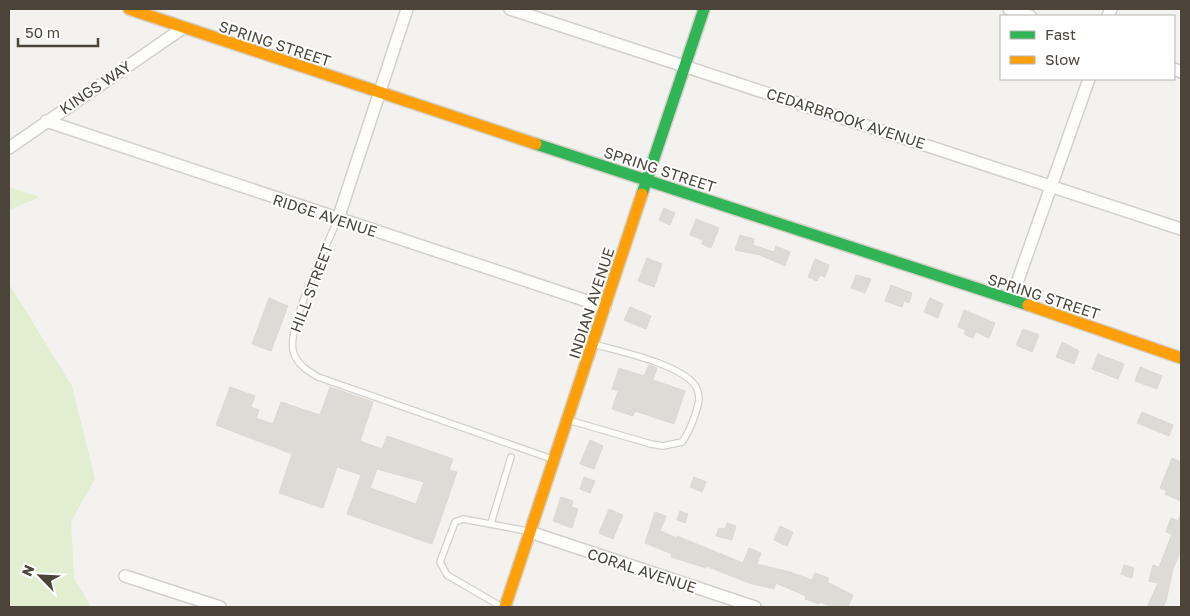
<svg xmlns="http://www.w3.org/2000/svg" width="1190" height="616" font-family="'Golos Text',sans-serif">
	<style>
		.green { fill: #e1eecf }
		.building { fill: #dedbd6; stroke: #dcd9d4; fill-rule: evenodd }
		.lines { fill: none; stroke-linecap: round; stroke-linejoin: round }
		.lane-casing { stroke: #d2d0cb; stroke-width: 8 }
		.street-casing { stroke: #d2d0cb; stroke-width: 14 }
		.fast-casing { stroke: #d3cfc5; stroke-width: 14 }
		.slow-casing { stroke: #d3cfc5; stroke-width: 14 }
		.lane { stroke: #fdfdfc; stroke-width: 5.5 }
		.street { stroke: #fdfdfc; stroke-width: 11 }
		.fast { stroke: #30b455; stroke-width: 11 }
		.slow { stroke: #ff9f0a; stroke-width: 11 }
		.labels { text-anchor: middle; dominant-baseline: central; stroke-width: 4; stroke-linejoin: round; paint-order: stroke }
		.street-label { font-size: 15px; fill: #4b4439; stroke: #fff }
	</style>
	<rect width="100%" height="100%" fill="#f4f2ee"/>
	<path class="green" d="M9 187 40 197 9 210Z
		M9 284 72 386 95 479 71 521 74 578 91 607H9Z"/>
	<path class="building" d="M664 208 675 213 670 225 659 220Z
		M696 219 719 228 711 248 702 244 703 240 690 235Z
		M740 235 754 239 753 245 774 252 776 246 790 252 785 266 760 255 735 250Z
		M647 258 662 264 654 287 638 281Z
		M815 259 829 265 825 277 820 275 817 281 808 277Z
		M856 275 871 279 865 293 851 288Z
		M891 285 912 293 909 303 904 301 902 307 885 301Z
		M269 298 288 306 271 351 252 344Z
		M930 298 943 304 938 318 924 312Z
		M630 307 651 316 646 329 624 320Z
		M964 310 995 323 989 338 976 332 973 338 964 334 966 330 958 327Z
		M1023 329 1039 335 1032 352 1016 345Z
		M1062 342 1079 351 1074 364 1056 357Z
		M1098 354 1124 364 1118 379 1092 369Z
		M649 365 657 368 653 380 685 391 674 424 635 411 633 416 612 409 618 391 612 389 619 368 644 376Z
		M1140 367 1162 376 1157 389 1135 381Z
		M230 387 255 396 251 407 259 410 256 418 273 424 281 402 320 415 330 387 373 402 360 441 382 449 387 436 453 459 449 470 457 472 432 544 347 514 361 475 337 467 323 508 279 493 292 454 216 425ZM377 469 424 482 416 504 370 488Z
		M1142 412 1173 425 1169 436 1137 423Z
		M590 440 603 446 594 469 580 464Z
		M1172 458 1181 462V501L1165 494 1167 491 1160 488Z
		M584 477 595 481 590 493 580 489Z
		M694 477 706 482 702 492 690 487Z
		M561 497 573 501 571 507 578 509 572 528 553 521Z
		M609 509 623 515 613 539 599 533Z
		M680 511 688 514 685 523 677 520Z
		M655 512 666 516 660 531 677 538V536L743 563 749 548 761 553 757 564 790 572 812 580 815 573 829 578 827 582 853 595 848 607H833L820 602 819 604 805 599 806 596 776 583 774 589 749 583 706 566V568L671 557 672 554 645 543Z
		M1181 513V550L1173 569 1166 601 1163 607H1147L1158 583 1149 581 1153 565 1159 567 1172 534 1166 532 1171 518 1178 521Z
		M727 523 736 526 732 540 716 536 719 528 725 529Z
		M780 526 793 532 787 546 774 540Z
		M1124 565 1134 568 1132 578 1121 574Z"/>
	<g class="lines">
		<defs>
			<path id="lane" d="M338 219C327 245 284 331 294 354 298 365 308 371 318 377L552 459
				M568 420 651 444 663 446 682 442C688 434 692 424 695 415 698 405 701 398 697 389 687 365 617 351 593 344
				M491 523 511 457
				M502 607 447 575 440 562 455 522 463 519 527 531"/>
			<path id="street" d="M510 9 1181 229
				M1009 9 1030 16
				M1108 16 1111 9
				M1174 69 1181 72
				M46 121 605 307
				M9 148 183 28
				M338 219 407 9
				M1011 300 1089 79
				M530 532 755 607
				M125 576 220 607"/>
			<path id="fast" d="M536 144 1028 305
				M642 194 704 9"/>
			<path id="slow" d="M129 9 536 144
				M1028 305 1181 358
				M505 607 642 194"/>
		</defs>
		<use href="#lane" class="lane-casing"/>
		<use href="#street" class="street-casing"/>
		<use href="#fast" class="fast-casing"/>
		<use href="#slow" class="slow-casing"/>
		<use href="#lane" class="lane"/>
		<use href="#street" class="street"/>
		<use href="#fast" class="fast"/>
		<use href="#slow" class="slow"/>
	</g>
	<g class="labels">
		<g class="street-label">
			<text transform="translate(275 43) rotate(18)">SPRING STREET</text>
			<text transform="translate(95 87) rotate(-34)">KINGS WAY</text>
			<text transform="translate(846 118) rotate(18)">CEDARBROOK AVENUE</text>
			<text transform="translate(660 169) rotate(18)">SPRING STREET</text>
			<text transform="translate(325 215) rotate(18)">RIDGE AVENUE</text>
			<text transform="translate(311 288) rotate(-69)">HILL STREET</text>
			<text transform="translate(1044 296) rotate(18)">SPRING STREET</text>
			<text transform="translate(591 303) rotate(-72)">INDIAN AVENUE</text>
			<text transform="translate(642 570) rotate(18)">CORAL AVENUE</text>
		</g>
	</g>
	<rect width="1190" height="616" fill="none" stroke="#4b4439" stroke-width="20"/>
	<rect x="1000" y="15" width="175" height="65" fill="#ffffff" stroke="#b7b4b0"/>
	<rect x="1010" y="31" width="25" height="8" fill="#30b455" stroke="#b7b4b0"/>
	<text x="1045" y="40" font-size="15" fill="#4b4439">Fast</text>
	<rect x="1010" y="56" width="25" height="8" fill="#ff9f0a" stroke="#b7b4b0"/>
	<text x="1045" y="65" font-size="15" fill="#4b4439">Slow</text>
	<g transform="translate(40 576) rotate(294)" stroke="#ffffff" stroke-width="4" paint-order="stroke">
	<path d="M0-4L9 19L0 12L-9 19Z" fill="#4b4439"/>
	<text y="-8" font-size="14" font-weight="bold" text-anchor="middle" fill="#4b4439">N</text>
	</g>
	<path d="M18 38v8h80v-8" fill="none" stroke="#4b4439" stroke-width="2.5"/>
	<text x="25" y="38" font-size="15" fill="#4b4439" stroke="#ffffff" stroke-width="4" paint-order="stroke">50 m</text>
</svg>
